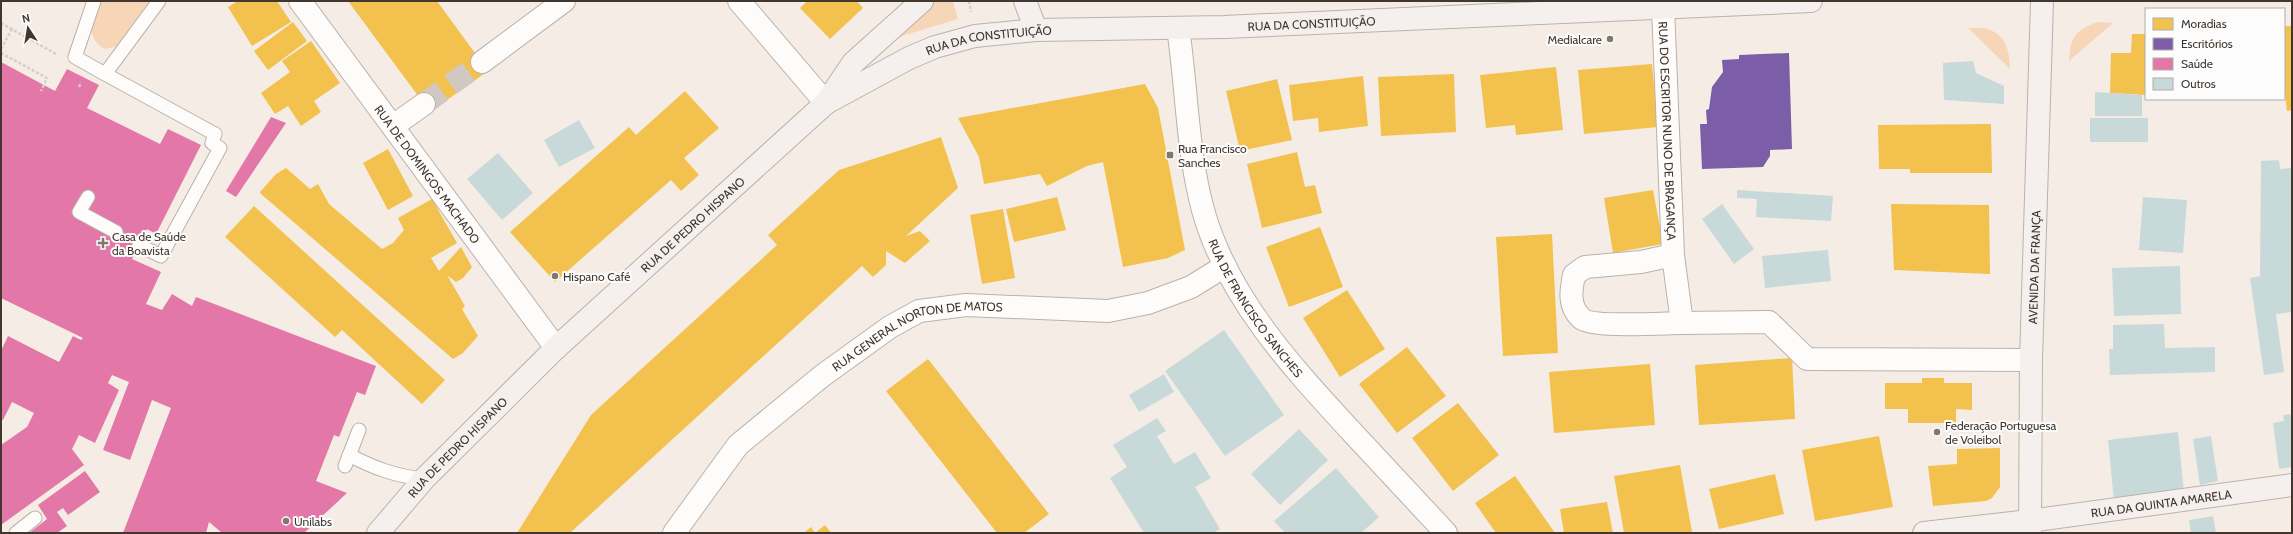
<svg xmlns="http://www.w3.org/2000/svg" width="2293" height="534" font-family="Cabin,sans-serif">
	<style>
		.green { fill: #f7d6b8 }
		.homes { fill: #f2c14e }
		.offices { fill: #7b5ea7 }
		.health { fill: #e377a8 }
		.building { fill: #c8d9da }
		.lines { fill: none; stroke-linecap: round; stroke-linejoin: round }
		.street-tunnel { stroke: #d1c9c1; stroke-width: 22; stroke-dasharray: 22 11; stroke-linecap: butt }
		.lane-casing { stroke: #bab2aa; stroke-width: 15 }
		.street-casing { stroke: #bab2aa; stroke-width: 24 }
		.secondary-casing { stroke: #bab2aa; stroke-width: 24 }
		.path { stroke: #d3cfcb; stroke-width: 2.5; stroke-dasharray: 3 2; stroke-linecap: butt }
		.lane { stroke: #fefcfb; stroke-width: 13 }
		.street { stroke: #fefcfb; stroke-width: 22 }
		.secondary { stroke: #f5f0ed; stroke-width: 22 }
		.poi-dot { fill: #80776f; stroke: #fcfcfc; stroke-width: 1.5 }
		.labels { text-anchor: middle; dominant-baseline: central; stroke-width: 4; stroke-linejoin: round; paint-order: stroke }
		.street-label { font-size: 12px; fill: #41372f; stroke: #fcfcfc }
		.poi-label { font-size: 12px; fill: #41372f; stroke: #fcfcfc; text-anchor: start }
	</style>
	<rect width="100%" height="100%" fill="#f5ede5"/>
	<path class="green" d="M99 1H152L122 43 115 47 104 49C84 36 93 20 99 1Z
		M934 1H953L958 19 899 37 898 34Z
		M2098 22 2113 23 2069 61C2070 38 2075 30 2098 22Z
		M1968 28C1975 28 1984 27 1990 30 2007 36 2010 54 2010 69Z"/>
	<path class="homes" d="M238 1H277L291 22 252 46 228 7Z
		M348 1H437L488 71 430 112Z
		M807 1H857L863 8 830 39 800 8Z
		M293 22 307 41 268 70 254 51Z
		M2284 26H2292V110L2287 111 2284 84Z
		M2132 34H2146V95L2110 93 2111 53H2131Z
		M311 41 340 83 314 101 321 112 301 126 288 106 275 114 261 93 290 72 282 61Z
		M1652 64 1658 127 1584 134 1578 70Z
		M1556 67 1563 130 1516 135 1515 125 1486 128 1480 75Z
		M1454 74 1456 132 1381 136 1378 77Z
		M1363 76 1368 126 1319 132 1318 118 1293 121 1289 85Z
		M1277 79 1292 140 1240 151 1226 91Z
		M1145 84 1158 108 1185 250 1168 258 1123 267 1103 162 1087 166 1047 186 1040 174 984 184 979 157 958 118Z
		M685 91 719 128 684 158 699 175 681 191 671 180 555 282 510 232 629 127 636 135Z
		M1991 124 1992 173H1910V169H1879L1878 125Z
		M941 137 958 188 906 236 920 231 930 241 905 263 886 251V265L873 277 862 266 570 533H517L591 415 777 245 768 235 839 170Z
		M388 149 413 196 388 210 363 163Z
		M1297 152 1305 187 1315 185 1322 213 1262 228 1247 164Z
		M286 168 310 189 318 184 329 204 382 249 393 243 404 230 398 218 432 199 457 243 431 258 439 271 461 247 472 267 463 278 456 282 447 275 465 306 462 309 478 336 463 353 453 359 261 194 260 192 276 174Z
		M1653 190 1663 244 1613 253 1604 198Z
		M1057 197 1066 230 1014 242 1006 209Z
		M1891 204 1989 205 1990 274 1894 270Z
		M254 206 445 380 422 404 342 330 335 337 225 237Z
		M1003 209 1015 278 982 284 970 215Z
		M1320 227 1343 287 1289 307 1266 247Z
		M1552 234 1558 353 1503 356 1496 237Z
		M1347 290 1385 349 1340 377 1303 318Z
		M1407 347 1446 396 1397 433 1359 384Z
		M1792 358 1795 419 1699 425 1695 365Z
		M928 359 1049 514 1024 533H997L886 391Z
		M1650 364 1655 425 1554 433 1549 372Z
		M1922 378H1944V383H1972V410L1956 409V423H1908V409H1885V383H1922Z
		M1458 403 1499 455 1453 491 1412 438Z
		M1879 436 1893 507 1815 521 1802 450Z
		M2000 448V487L1992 498 1986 501 1933 506 1928 466 1957 464V449Z
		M1680 465 1692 532 1624 533 1614 476Z
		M1775 474 1784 514 1719 529 1709 489Z
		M1515 476 1555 533H1496L1475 503Z
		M1607 502 1613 533H1564L1560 509Z
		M825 525 831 533H804L811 527 815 533Z"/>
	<path class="offices" d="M1789 53 1792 149 1770 150V156L1763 167 1702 169 1700 124H1707L1706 110 1709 109 1712 87 1723 72 1722 60 1739 59V55Z"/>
	<path class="health" d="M1 62 55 91 67 69 99 85 87 108 160 144 168 129 201 145 156 234 147 229 132 259 161 272 146 304 162 310 172 294 192 306 196 297 376 366 365 395 357 392 339 437 334 435 316 481 347 493 304 533H222L209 522 206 533H123L171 408 152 400 130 460 103 450 129 382 112 375 108 383 119 390 95 443 79 435 72 449 84 465 1 525V445L27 427 34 413 12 402 3 420 1 419V351L8 336 59 362 73 336 81 340 83 338 1 298Z
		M271 117 286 123 236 197 226 191Z
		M85 471 100 492 68 515 63 508 57 512 67 526 57 533H29L47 519 38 505Z"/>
	<path class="building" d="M1973 61 1976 73 2004 86V104L1944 100 1943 63Z
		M2095 92 2142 95V116H2095Z
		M2090 118H2148V142H2090Z
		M579 120 595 148 559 167 544 140Z
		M498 153 533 193 502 220 467 179Z
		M2279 160 2280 169 2292 168V312L2276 314 2284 372 2264 375 2250 278 2260 276 2261 161Z
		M1737 190 1833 196 1831 221 1756 217 1757 199 1737 198Z
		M2143 197 2187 200 2183 253 2139 250Z
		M1722 204 1754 249 1734 264 1702 219Z
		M1828 250 1831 281 1765 288 1762 256Z
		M2180 266 2181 314 2114 316 2112 268Z
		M2164 324 2165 348 2215 347V372L2110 375 2109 349H2113V325Z
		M1224 330 1284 415 1225 456 1165 371Z
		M1164 374 1174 392 1139 412 1129 395Z
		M2292 414V467L2279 469 2273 423 2284 421 2283 415Z
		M1157 418 1166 431 1157 436 1174 464 1195 452 1211 478 1195 487 1220 529 1213 533H1144L1110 478 1127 467 1113 445Z
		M1299 429 1328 460 1280 505 1251 474Z
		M2178 432 2184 493 2114 501 2108 440Z
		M2211 436 2218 481 2200 485 2193 439Z
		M1336 468 1379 517 1361 533H1285L1274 521Z
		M2213 516 2216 533H2191L2189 520Z"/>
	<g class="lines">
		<path class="street-tunnel" d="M424 104 482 62"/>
		<defs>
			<path id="lane" d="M94 1 75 57 105 74 159 1
				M105 74 215 134 212 143 220 148 161 256 139 245
				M88 197 79 212 116 232
				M349 455C374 468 395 476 424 479
				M345 466 359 430
				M16 533 35 518"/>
			<g id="street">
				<path id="s1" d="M300 1 556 348"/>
				<path d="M739 1 826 103"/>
				<path id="s2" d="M1663 7 1673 255 1682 323C1665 323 1591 328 1581 318 1568 306 1571 290 1574 275L1585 267 1641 262 1673 255"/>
				<path id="s3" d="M1178 28C1187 89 1187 151 1203 210 1227 297 1292 367 1351 431 1383 465 1414 499 1446 533"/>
				<path d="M482 62 564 1"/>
				<path d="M393 126 424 104"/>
				<path d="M1682 323 1769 322 1807 359 2031 360"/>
				<path id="s4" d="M674 533 738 445 822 376 890 327 919 311 966 305 1108 311 1148 303 1191 287 1225 266"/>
			</g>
			<g id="secondary">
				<path d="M1025 1 1036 30"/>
				<path id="s5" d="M826 103 909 58 935 47 975 36 1036 30 1224 27 1811 1"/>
				<path id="s6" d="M378 533 424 479 556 348 826 103 853 63 922 1"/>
				<path id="s7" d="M1924 533 2030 521 2292 485"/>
				<path id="s8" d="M2030 533 2031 360 2042 1"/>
			</g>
		</defs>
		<use href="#lane" class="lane-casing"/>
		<use href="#street" class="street-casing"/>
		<use href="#secondary" class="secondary-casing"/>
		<path class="path" d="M969 1 971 12
			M1 23 56 54
			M1 49 12 29
			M1 53 47 78 41 91
			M79 87 81 82"/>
		<use href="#lane" class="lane"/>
		<use href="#street" class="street"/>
		<use href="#secondary" class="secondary"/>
	</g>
	<g class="poi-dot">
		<circle cx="1610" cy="39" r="4"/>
		<rect x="1166" y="151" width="8" height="8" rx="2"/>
		<path d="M101 237h4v4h4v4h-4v4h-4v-4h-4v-4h4z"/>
		<circle cx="555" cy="276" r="4"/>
		<circle cx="1937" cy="432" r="4"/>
		<circle cx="286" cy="521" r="4"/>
	</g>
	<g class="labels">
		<g class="street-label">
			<text stroke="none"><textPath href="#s5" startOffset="501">RUA DA CONSTITUIÇÃO</textPath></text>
			<text stroke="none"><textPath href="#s5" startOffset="177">RUA DA CONSTITUIÇÃO</textPath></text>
			<text stroke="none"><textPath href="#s2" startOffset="124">RUA DO ESCRITOR NUNO DE BRAGANÇA</textPath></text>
			<text stroke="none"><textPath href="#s1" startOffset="215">RUA DE DOMINGOS MACHADO</textPath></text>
			<text stroke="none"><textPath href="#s6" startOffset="441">RUA DE PEDRO HISPANO</textPath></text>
			<text stroke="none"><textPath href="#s8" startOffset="266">AVENIDA DA FRANÇA</textPath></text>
			<text stroke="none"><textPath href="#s3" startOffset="296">RUA DE FRANCISCO SANCHES</textPath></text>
			<text stroke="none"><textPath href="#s4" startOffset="325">RUA GENERAL NORTON DE MATOS</textPath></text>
			<text stroke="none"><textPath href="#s6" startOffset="117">RUA DE PEDRO HISPANO</textPath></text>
			<text stroke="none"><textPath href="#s7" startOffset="239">RUA DA QUINTA AMARELA</textPath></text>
		</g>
		<g class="poi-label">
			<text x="1602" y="39" text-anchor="end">Medialcare</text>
			<text x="1178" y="148">Rua Francisco<tspan x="1178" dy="14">Sanches</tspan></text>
			<text x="112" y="236">Casa de Saúde<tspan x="112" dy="14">da Boavista</tspan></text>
			<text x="563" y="276">Hispano Café</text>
			<text x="1945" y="425">Federação Portuguesa<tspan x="1945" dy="14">de Voleibol</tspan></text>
			<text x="294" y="521">Unilabs</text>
		</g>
	</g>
	<rect width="2293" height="534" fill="none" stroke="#41372f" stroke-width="4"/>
	<rect x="2145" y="8" width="140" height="92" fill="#fcfcfc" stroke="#b1adaa"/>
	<rect x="2153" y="18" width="20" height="12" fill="#f2c14e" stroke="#b1adaa"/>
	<text x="2181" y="28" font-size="12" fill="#41372f">Moradias</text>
	<rect x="2153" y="38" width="20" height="12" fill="#7b5ea7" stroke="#b1adaa"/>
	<text x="2181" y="48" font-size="12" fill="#41372f">Escritórios</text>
	<rect x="2153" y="58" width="20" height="12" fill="#e377a8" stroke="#b1adaa"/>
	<text x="2181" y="68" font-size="12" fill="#41372f">Saúde</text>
	<rect x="2153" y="78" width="20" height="12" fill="#c8d9da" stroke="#b1adaa"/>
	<text x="2181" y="88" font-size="12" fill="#41372f">Outros</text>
	<g transform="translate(28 28) rotate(348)" stroke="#fcfcfc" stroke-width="3" paint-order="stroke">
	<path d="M0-3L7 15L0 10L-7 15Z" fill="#41372f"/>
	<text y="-6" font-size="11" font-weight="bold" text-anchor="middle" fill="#41372f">N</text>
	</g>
</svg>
